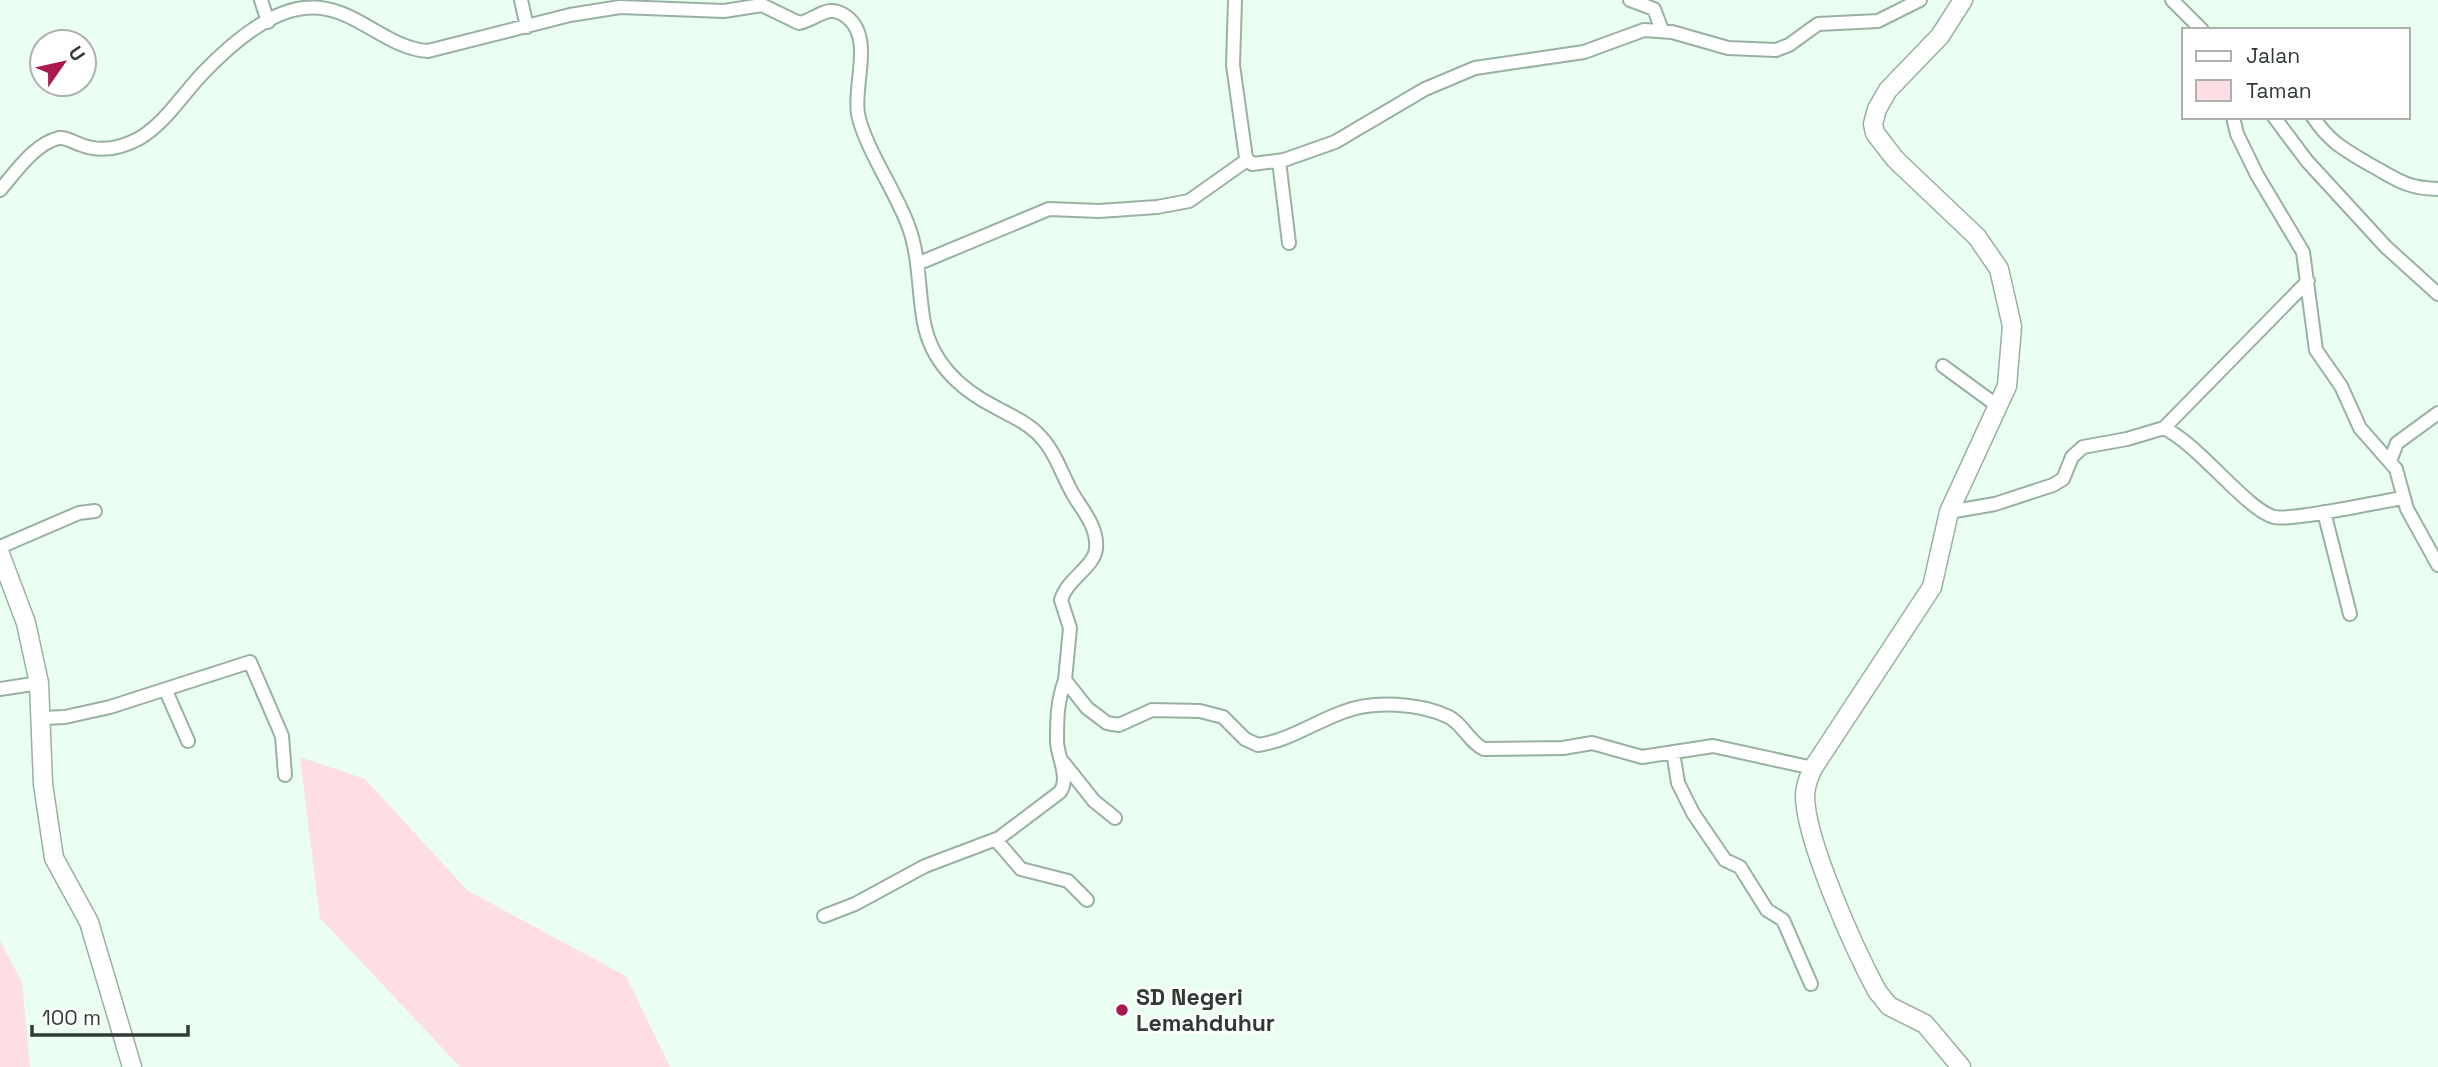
<svg xmlns="http://www.w3.org/2000/svg" width="2438" height="1067" font-family="'Space Grotesk',sans-serif">
	<style>
		.green { fill: #fedee4 }
		.lines { fill: none; stroke-linecap: round; stroke-linejoin: round }
		.street-casing { stroke: #99b1a2; stroke-width: 16 }
		.secondary-casing { stroke: #99b1a2; stroke-width: 21 }
		.street { stroke: #fff; stroke-width: 12 }
		.secondary { stroke: #fff; stroke-width: 18 }
		.poi-dot { fill: #ab1950; stroke: #fff; stroke-width: 2.5 }
		.labels { text-anchor: middle; dominant-baseline: central; stroke-width: 5; stroke-linejoin: round; paint-order: stroke }
		.poi-label { font-size: 23px; font-weight: bold; fill: #313b34; stroke: #fff; text-anchor: start }
	</style>
	<rect width="100%" height="100%" fill="#eafef1"/>
	<path class="green" d="M300 757 365 779 468 891 626 976 670 1067H460L320 918Z
		M0 940 22 983 30 1067H0Z"/>
	<g class="lines">
		<defs>
			<path id="street" d="M261 0 268 22
				M521 0 527 27
				M1235 0 1233 65 1246 158 1252 164 1284 160 1335 142 1425 89 1475 68 1584 52 1644 30 1672 32 1728 48 1776 50 1789 45 1818 24 1878 21 1920 0
				M1630 0 1654 9 1662 30
				M2172 0 2202 30
				M2233 117 2237 134 2257 175 2303 252 2316 350 2341 386 2360 428 2396 469 2407 509 2438 565
				M2274 117 2307 161 2386 247 2438 294
				M2313 117C2329 141 2343 149 2367 163 2395 178 2404 188 2438 189
				M1279 161 1289 243
				M0 190C15 173 35 143 59 138 67 137 72 142 79 144 100 153 120 149 140 138 166 122 182 95 203 73 228 47 267 12 304 8 352 2 383 48 428 51L570 15 620 7 724 11 762 5 799 23C818 19 828 2 847 17 874 38 853 85 858 114 865 148 895 190 908 225 920 256 918 291 924 323 932 364 961 390 997 408 1011 416 1025 421 1037 433 1056 451 1061 474 1074 496 1084 512 1098 528 1096 549 1094 567 1067 579 1061 600L1070 628 1065 680 1087 708 1107 723 1119 725 1152 710 1200 711 1223 717 1245 739 1258 745C1288 741 1315 722 1343 712 1373 700 1420 703 1449 717 1463 724 1469 742 1484 749L1563 748 1592 743 1642 757 1713 746 1813 768
				M917 264 1049 209 1099 211 1157 207 1189 201 1247 160
				M1943 366 1999 407
				M2164 428 2308 281
				M2390 461 2397 443 2438 413
				M1949 512 1995 504 2053 485 2063 479 2072 457 2083 447 2127 439 2164 428C2198 444 2247 510 2274 517 2294 521 2377 502 2403 498
				M2324 512 2350 614
				M0 547 79 513 95 511
				M0 689 39 683
				M166 691 188 741
				M42 718 65 717 110 707 250 662 282 736 285 775
				M1673 752 1678 783 1693 813 1725 860 1740 867 1767 910 1783 920 1811 984
				M1063 762 1094 801 1115 818
				M996 840 1021 869 1068 881 1087 900
				M824 916 855 904 925 866 999 838 1060 792C1070 778 1058 758 1057 742 1057 721 1057 701 1065 680"/>
			<path id="secondary" d="M0 554 26 623 39 683 43 784 54 858 89 922 132 1067
				M1961 1067 1925 1024 1889 1006 1877 991C1855 950 1804 838 1805 794 1806 785 1809 776 1813 768L1932 587 1949 512 2007 386 2012 326 1999 269 1977 237 1895 159 1875 133 1873 124 1877 109 1888 90 1940 36 1963 0"/>
		</defs>
		<use href="#street" class="street-casing"/>
		<use href="#secondary" class="secondary-casing"/>
		<use href="#street" class="street"/>
		<use href="#secondary" class="secondary"/>
	</g>
	<circle class="poi-dot" cx="1122" cy="1010" r="7"/>
	<g class="labels">
		<g class="poi-label">
			<text x="1136" y="997">SD Negeri<tspan x="1136" dy="26">Lemahduhur</tspan></text>
		</g>
	</g>
	<rect x="2182" y="28" width="228" height="91" fill="#ffffff" stroke="#adb1ae" stroke-width="2"/>
	<rect x="2196" y="51" width="35" height="10" fill="#ffffff" stroke="#adb1ae" stroke-width="2"/>
	<text x="2246" y="63" font-size="21" fill="#313b34">Jalan</text>
	<rect x="2196" y="80" width="35" height="21" fill="#fedee4" stroke="#adb1ae" stroke-width="2"/>
	<text x="2246" y="98" font-size="21" fill="#313b34">Taman</text>
	<g transform="translate(63 63) rotate(56)"><circle r="33" fill="#ffffff" stroke="#adb1ae" stroke-width="2"/>
	<path d="M0-5L12 26L0 18L-12 26Z" fill="#ab1950"/>
	<text y="-10" font-size="19" font-weight="bold" text-anchor="middle" fill="#313b34">U</text>
	</g>
	<path d="M32 1025v10h156v-10" fill="none" stroke="#313b34" stroke-width="3.5"/>
	<text x="42" y="1025" font-size="21" fill="#313b34" stroke="#ffffff" stroke-width="5" paint-order="stroke">100 m</text>
</svg>
